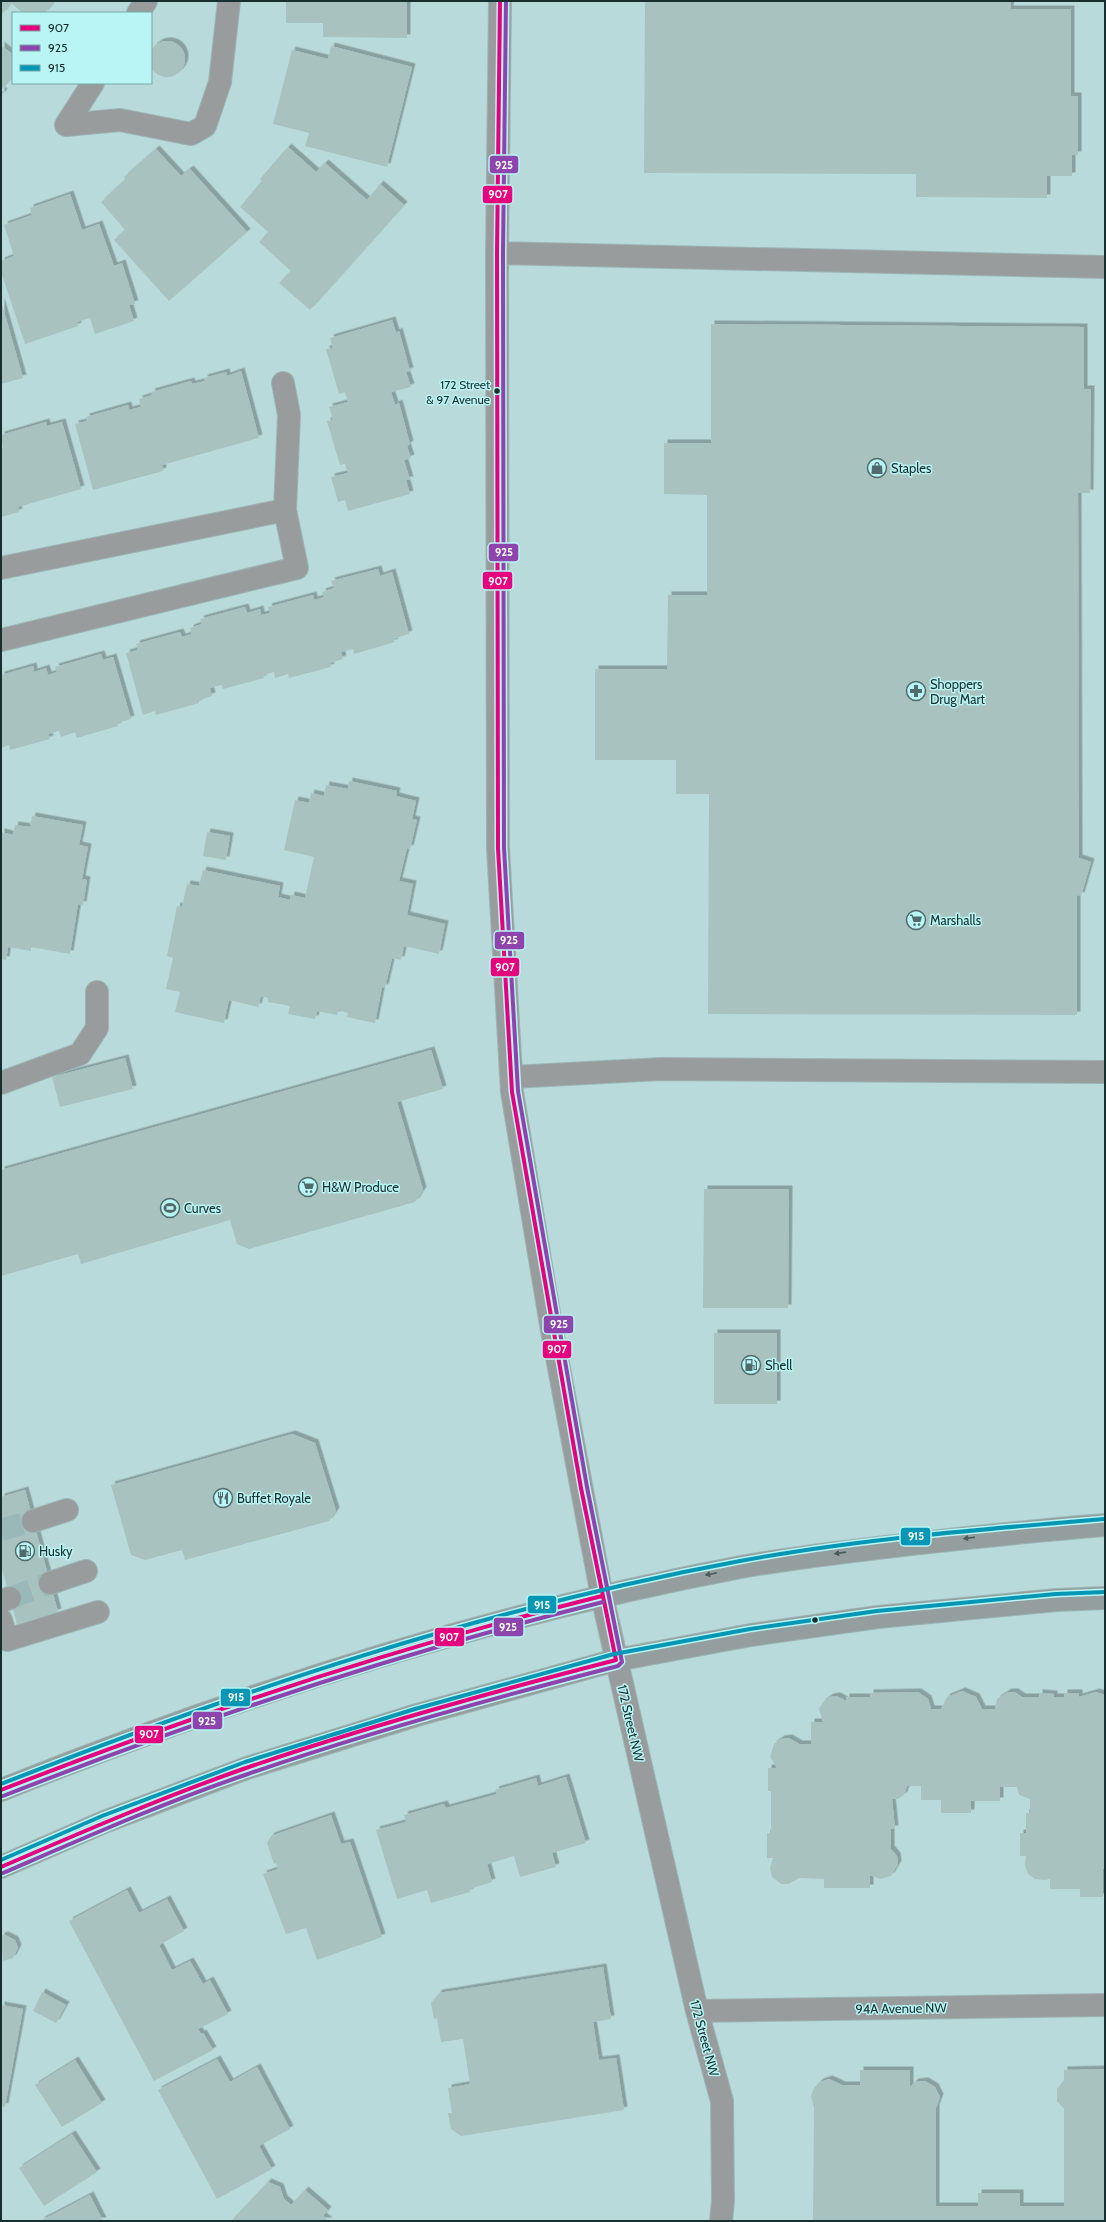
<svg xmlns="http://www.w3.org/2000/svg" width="1106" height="2222" font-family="Cabin,sans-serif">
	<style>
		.building { fill: #a8c2bf; filter: url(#shadow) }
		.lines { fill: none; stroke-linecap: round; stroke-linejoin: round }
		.minor-tunnel { stroke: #99b8b8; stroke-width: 22; stroke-dasharray: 22 11; stroke-linecap: butt }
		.minor-casing { stroke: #9bb5b5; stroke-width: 24 }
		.major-casing { stroke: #9bb5b5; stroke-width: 24 }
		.minor { stroke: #999c9c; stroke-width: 22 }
		.major { stroke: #949e9e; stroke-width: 22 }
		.bus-1-casing { stroke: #b8f5f4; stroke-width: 7 }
		.bus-2-casing { stroke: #b8f5f4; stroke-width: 7 }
		.bus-3-casing { stroke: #b8f5f4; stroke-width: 7 }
		.bus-1 { stroke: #e5007d; stroke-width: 4 }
		.bus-2 { stroke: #8e44ad; stroke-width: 4 }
		.bus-3 { stroke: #0397b6; stroke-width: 4 }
		.oneway { fill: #495b5b }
		.bus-dot { fill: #172f2f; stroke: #b8f5f4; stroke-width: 1.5 }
		.labels { text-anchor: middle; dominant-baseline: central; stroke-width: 3; stroke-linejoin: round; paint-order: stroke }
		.bus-label { font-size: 12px; fill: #172f2f; stroke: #b8f5f4; text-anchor: end }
		.poi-label { font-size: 13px; fill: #172f2f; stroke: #b8f5f4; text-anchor: start }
		.street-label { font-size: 13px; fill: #172f2f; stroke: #b8f5f4 }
		.line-badge { stroke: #b8f5f4; stroke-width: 1.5 }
		.badge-label { font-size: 11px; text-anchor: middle; font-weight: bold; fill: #fff }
	</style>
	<defs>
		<filter id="shadow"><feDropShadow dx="3.5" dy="-3.5" stdDeviation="0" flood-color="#0004"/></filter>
	</defs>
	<rect width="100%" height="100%" fill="#b9dada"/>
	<path class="building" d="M1 1H55L45 13H23L11 3 2 14Z
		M286 1H407V38L323 37V23H286Z
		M645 1H1011L1010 9H1071V96H1078V155H1072V176H1047V198L916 197V174L644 173Z
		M149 59a18 18 0 1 1 36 0a18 18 0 1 1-36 0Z
		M1 45 13 55V77L1 90 4 92 1 96Z
		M331 46 412 67 387 167 305 146 309 133 273 124 292 50 328 59Z
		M288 147 316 172 325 163 367 200 380 184 404 205 310 310 279 283 291 271 259 242 268 232 240 207 262 181 260 179Z
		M156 149 181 176 190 169 247 232 169 301 114 240 125 230 101 202 126 179 124 177Z
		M70 194 82 230 99 224 114 266 122 263 135 304 129 305 134 321 95 334 90 318 77 322 78 326 25 344 1 272V261L14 256 4 225 32 215 30 208Z
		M1 301 23 378 1 384Z
		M392 320 396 333 399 331 410 371 406 372 411 387 391 392 395 405 399 403 410 444 407 446 411 458 404 460 410 480H406L410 494 348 511 345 500 338 502 331 477 348 473 345 464 340 465 327 421 333 420 329 407 348 402 345 392 339 394 326 349 333 348 330 338Z
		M711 324 1084 327V389H1091L1090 493H1078L1079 858 1091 862 1081 896 1077 895V1015L708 1014 709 794H676V760H595V669H667L668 595H707V495L664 494V443H711Z
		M241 371 259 438 162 465 163 471 93 490 75 424 87 421 86 417 128 405 129 410 141 407 139 399 152 395 151 392 191 381 192 384 205 381 204 378 226 372 227 376Z
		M46 422 47 426 62 422 81 489 18 507 19 512 1 517V448H3L1 435Z
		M378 569 380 576 392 572 409 634 393 639 395 642 354 654 353 649 341 652 343 659 330 663 331 667 289 678 288 674 275 678 274 672 263 675 264 678 223 689 221 685 210 688 212 696 199 700V703L156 715 155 711 143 715 126 653 138 650 136 644 180 632 182 637 192 634 190 628 202 624 200 619 245 607 247 613 260 609 261 615 270 613 268 607 313 595 314 600 324 597 322 592 334 588 331 581Z
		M101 654 103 660 113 657 131 719 117 723 118 726 77 738 75 732 61 737 59 731 48 734 50 739 10 750 9 745 1 748V675L33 666 34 672 46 668 48 675 57 672 55 667Z
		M349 781 397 791 396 796 416 801 412 819 417 820 410 849 407 848 399 881 413 884 407 915 445 924 439 954 404 946 401 960 392 958 385 988 382 987 375 1023 347 1017 348 1013 338 1010 337 1015 317 1011 315 1019 288 1014 290 1006 268 1002V998L261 996 258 1007 229 1000 224 1023 175 1012 180 992 166 989 173 958 167 956 177 906 182 907 187 884 199 886 203 870 280 886 278 897 290 900 291 895 305 898 314 857 284 850 295 800 309 803 311 793 324 796 326 785 348 789Z
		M32 816 83 825 79 845 88 847 82 879 87 880 83 905 78 904 70 954 31 947V951L8 947 6 960 1 959V832L13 835 15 825 30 827Z
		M207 832 230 836 226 860 203 856Z
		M431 1050 443 1089 397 1102 423 1190 415 1202 249 1249 237 1244 230 1220 81 1264 78 1254 1 1276V1170Z
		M125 1058 133 1089 60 1107 52 1077Z
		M704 1189H789L788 1308H703Z
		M714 1333H777V1404H714Z
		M292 1434 315 1443 336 1511 329 1521 185 1560 182 1550 145 1560 131 1555 111 1485Z
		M25 1490 58 1612 17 1624 1 1565V1497Z
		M962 1691 976 1697 982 1709H995L997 1699 1008 1692H1015L1022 1697H1039V1693L1054 1694V1697H1064V1693H1079V1697L1096 1692 1105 1695V1870L1103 1868V1897H1080V1889H1050V1879L1045 1880 1035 1879 1028 1874 1025 1865 1026 1856H1020V1833H1026V1813H1030V1799L1019 1795 1017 1787H1000V1801H971V1813H941V1800H921V1786H907L904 1795 898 1799H892L895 1829H891V1849L897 1856 898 1864 891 1876 880 1879 870 1875V1888H824V1879L799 1878 789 1884H781L776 1880 772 1877 770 1868 773 1858H767V1833H771V1791H768V1768H777L770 1757 774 1744 781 1739 789 1738 799 1744H811V1722H823L819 1709 823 1702 830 1697 837 1696 846 1701V1697H870V1693L918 1692 928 1699 931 1709H941L947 1697Z
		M566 1777 586 1843 552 1853 556 1867 520 1877 514 1856 487 1864 492 1882 469 1889 470 1892 431 1903 427 1890 397 1899 376 1830 406 1822 404 1815 444 1804 446 1808 497 1794 495 1790 536 1778 538 1786Z
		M331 1815 341 1844 350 1842 382 1937 317 1960 306 1928 286 1934 263 1874 278 1869 276 1863 274 1864 267 1843 271 1836Z
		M127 1890 139 1913 167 1899 184 1931 159 1945 172 1970 190 1961 203 1984 210 1980 228 2014 198 2029 201 2034 203 2033 213 2050 154 2081 69 1921Z
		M5 1935 15 1940 18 1948 13 1958 3 1961 1 1936Z
		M603 1967 611 2019 593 2022 599 2060 616 2058 624 2110 461 2136 451 2129 448 2113H452L448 2088 470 2084 463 2039 441 2042 437 2018 434 2019 431 2003 439 1993Z
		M42 1992 66 2005 56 2023 33 2011Z
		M1 2005 23 2009 5 2107 1 2106Z
		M217 2059 230 2082 257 2067 290 2129 259 2146 272 2169 217 2199 158 2090Z
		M75 2060 102 2103 62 2127 35 2085Z
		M1105 2069V2221H813L814 2108 811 2096 814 2088 820 2082 829 2079 842 2085H860V2070H910V2087L915 2082 925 2081 935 2087 940 2097 936 2108V2206H978V2193H1020V2206H1064V2109L1057 2101V2089L1064 2080V2070Z
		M72 2134 97 2172 44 2206 19 2168Z
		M268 2182 280 2187 284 2199 291 2205 305 2190 328 2210 323 2216 329 2221H231Z
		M90 2195 103 2221H40Z"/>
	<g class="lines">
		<path class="minor-tunnel" d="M1 1530 33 1521
			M10 1598 50 1583"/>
		<defs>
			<path id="minor" d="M500 1 497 253 498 848 512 1092 552 1331 602 1596 697 2011 722 2101 723 2201 721 2221
				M138 13 146 1
				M66 125 120 120 191 134 205 126 220 82 229 1
				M66 125 93 83
				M497 253 1105 267
				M283 383 289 415 285 510
				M1 568 285 510 297 568 1 640
				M512 1077 661 1069 1105 1072
				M1 1083 80 1054 97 1028V992
				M33 1521 67 1510
				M50 1583 86 1571
				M1 1601 10 1598
				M1 1620 7 1640 98 1612
				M697 2011 1105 2005"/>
			<path id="major" d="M1 1790C241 1694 486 1615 741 1567 797 1557 854 1551 911 1544 976 1537 1040 1530 1105 1525
				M1 1867 104 1822 247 1768 417 1715 616 1660 751 1635 878 1617 1057 1600 1105 1598"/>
		</defs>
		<use href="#minor" class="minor-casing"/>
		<use href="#major" class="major-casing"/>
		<use href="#minor" class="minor"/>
		<use href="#major" class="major"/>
		<defs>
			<path id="bus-1" d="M1 1790C198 1713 397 1647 602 1596
				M1 1867C82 1832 163 1797 246 1768 368 1726 492 1692 616 1660L581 1488 512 1092 498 848 497 253 500 1"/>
			<path id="bus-2" d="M3 1796C200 1719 399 1653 603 1602
				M3 1873C84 1838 165 1802 248 1774 369 1732 493 1698 618 1666L622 1662 587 1487 518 1091 504 848 503 253 506 1"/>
			<path id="bus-3" d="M1 1784C241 1690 486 1608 740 1561 859 1539 984 1529 1105 1519
				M1 1860 102 1816 245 1762 415 1709 614 1654 750 1629 877 1611 1056 1594 1105 1592"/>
		</defs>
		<use href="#bus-1" class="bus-1-casing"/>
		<use href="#bus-2" class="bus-2-casing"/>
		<use href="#bus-3" class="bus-3-casing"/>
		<use href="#bus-1" class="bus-1"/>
		<use href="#bus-2" class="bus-2"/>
		<use href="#bus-3" class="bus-3"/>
	</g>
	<defs><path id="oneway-solid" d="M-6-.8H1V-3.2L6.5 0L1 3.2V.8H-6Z"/></defs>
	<g class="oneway">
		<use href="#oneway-solid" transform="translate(969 1538) rotate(173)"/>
		<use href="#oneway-solid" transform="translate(840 1553) rotate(172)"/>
		<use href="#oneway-solid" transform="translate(711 1574) rotate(168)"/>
	</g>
	<defs>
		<symbol id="shop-ring" viewBox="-11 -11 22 22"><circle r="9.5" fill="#b8f5f4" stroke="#506b6b" stroke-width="1.5"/><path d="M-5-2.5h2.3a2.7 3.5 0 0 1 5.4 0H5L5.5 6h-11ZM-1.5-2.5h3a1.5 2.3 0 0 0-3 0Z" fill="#506b6b"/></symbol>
		<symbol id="pharmacy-ring" viewBox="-11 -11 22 22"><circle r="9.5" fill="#b8f5f4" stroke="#506b6b" stroke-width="1.5"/><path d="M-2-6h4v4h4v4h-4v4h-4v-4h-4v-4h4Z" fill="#506b6b"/></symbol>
		<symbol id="supermarket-ring" viewBox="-11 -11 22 22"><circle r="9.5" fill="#b8f5f4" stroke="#506b6b" stroke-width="1.5"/><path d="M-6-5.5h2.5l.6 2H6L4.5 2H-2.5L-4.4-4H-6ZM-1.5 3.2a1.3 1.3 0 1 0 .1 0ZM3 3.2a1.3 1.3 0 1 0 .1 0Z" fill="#506b6b"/></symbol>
		<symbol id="stadium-ring" viewBox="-11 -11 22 22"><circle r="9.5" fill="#b8f5f4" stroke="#506b6b" stroke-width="1.5"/><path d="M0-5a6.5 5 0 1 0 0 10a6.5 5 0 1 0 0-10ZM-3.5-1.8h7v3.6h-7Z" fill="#506b6b"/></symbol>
		<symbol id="fuel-ring" viewBox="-11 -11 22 22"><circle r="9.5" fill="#b8f5f4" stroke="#506b6b" stroke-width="1.5"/><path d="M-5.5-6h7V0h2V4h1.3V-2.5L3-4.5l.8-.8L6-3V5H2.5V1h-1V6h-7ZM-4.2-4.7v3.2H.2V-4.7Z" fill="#506b6b"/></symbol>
		<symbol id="restaurant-ring" viewBox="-11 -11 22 22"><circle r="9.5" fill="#b8f5f4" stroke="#506b6b" stroke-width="1.5"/><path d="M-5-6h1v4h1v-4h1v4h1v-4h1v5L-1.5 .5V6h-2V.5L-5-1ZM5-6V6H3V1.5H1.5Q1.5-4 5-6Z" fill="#506b6b"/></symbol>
	</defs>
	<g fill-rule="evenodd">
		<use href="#shop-ring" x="866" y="457" width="22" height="22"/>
		<use href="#pharmacy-ring" x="905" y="680" width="22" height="22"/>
		<use href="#supermarket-ring" x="905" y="909" width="22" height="22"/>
		<use href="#supermarket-ring" x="297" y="1176" width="22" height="22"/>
		<use href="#stadium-ring" x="159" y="1197" width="22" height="22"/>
		<use href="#fuel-ring" x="740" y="1354" width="22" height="22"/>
		<use href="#restaurant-ring" x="212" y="1487" width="22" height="22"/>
		<use href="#fuel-ring" x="14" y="1540" width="22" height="22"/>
	</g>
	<g class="bus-dot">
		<circle cx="497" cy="391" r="3.5"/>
		<circle cx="815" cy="1620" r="3.5"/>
	</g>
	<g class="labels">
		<g class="bus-label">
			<text x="490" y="384">172 Street<tspan x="490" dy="15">&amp; 97 Avenue</tspan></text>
		</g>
		<g class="poi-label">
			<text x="891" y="468">Staples</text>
			<text x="930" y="684">Shoppers<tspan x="930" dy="15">Drug Mart</tspan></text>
			<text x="930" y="920">Marshalls</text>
			<text x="322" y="1187">H&amp;W Produce</text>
			<text x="184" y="1208">Curves</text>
			<text x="765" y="1365">Shell</text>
			<text x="237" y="1498">Buffet Royale</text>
			<text x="39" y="1551">Husky</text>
		</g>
		<g class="street-label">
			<text transform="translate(631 1723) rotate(77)">172 Street NW</text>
			<text transform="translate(901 2008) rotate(-1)">94A Avenue NW</text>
			<text transform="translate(705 2038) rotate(75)">172 Street NW</text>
		</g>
	</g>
	<g class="line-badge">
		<rect x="489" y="155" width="30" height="19" rx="4" fill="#8e44ad"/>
		<rect x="482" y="185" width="31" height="19" rx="4" fill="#e5007d"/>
		<rect x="488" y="543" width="31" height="19" rx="4" fill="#8e44ad"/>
		<rect x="482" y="571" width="31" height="19" rx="4" fill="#e5007d"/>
		<rect x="494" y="931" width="31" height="19" rx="4" fill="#8e44ad"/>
		<rect x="490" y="957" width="30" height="20" rx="4" fill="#e5007d"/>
		<rect x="543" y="1315" width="31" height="19" rx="4" fill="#8e44ad"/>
		<rect x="542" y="1340" width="30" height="19" rx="4" fill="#e5007d"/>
		<rect x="900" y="1527" width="31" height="19" rx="4" fill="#0397b6"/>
		<rect x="527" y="1595" width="30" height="19" rx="4" fill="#0397b6"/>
		<rect x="493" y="1617" width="31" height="20" rx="4" fill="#8e44ad"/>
		<rect x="434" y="1627" width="31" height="20" rx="4" fill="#e5007d"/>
		<rect x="220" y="1688" width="31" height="19" rx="4" fill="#0397b6"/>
		<rect x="192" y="1711" width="31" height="19" rx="4" fill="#8e44ad"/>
		<rect x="134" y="1725" width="30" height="19" rx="4" fill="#e5007d"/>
	</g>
	<g class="badge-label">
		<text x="504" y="169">925</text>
		<text x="498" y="198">907</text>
		<text x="504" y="556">925</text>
		<text x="498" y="585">907</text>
		<text x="509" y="944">925</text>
		<text x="505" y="971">907</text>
		<text x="559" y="1328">925</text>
		<text x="557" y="1353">907</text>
		<text x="916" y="1540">915</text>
		<text x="542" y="1609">915</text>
		<text x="508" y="1631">925</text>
		<text x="449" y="1641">907</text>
		<text x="236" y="1701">915</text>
		<text x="207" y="1725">925</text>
		<text x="149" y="1738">907</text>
	</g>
	<rect width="1106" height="2222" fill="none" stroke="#172f2f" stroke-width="4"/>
	<rect x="12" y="12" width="140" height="72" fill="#b8f5f4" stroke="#78a6a5"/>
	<rect x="20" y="25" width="20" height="6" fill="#e5007d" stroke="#78a6a5"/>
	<text x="48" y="32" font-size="12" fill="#172f2f">907</text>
	<rect x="20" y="45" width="20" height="6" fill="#8e44ad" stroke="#78a6a5"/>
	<text x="48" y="52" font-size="12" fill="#172f2f">925</text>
	<rect x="20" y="65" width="20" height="6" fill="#0397b6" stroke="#78a6a5"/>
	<text x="48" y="72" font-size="12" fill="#172f2f">915</text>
</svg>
